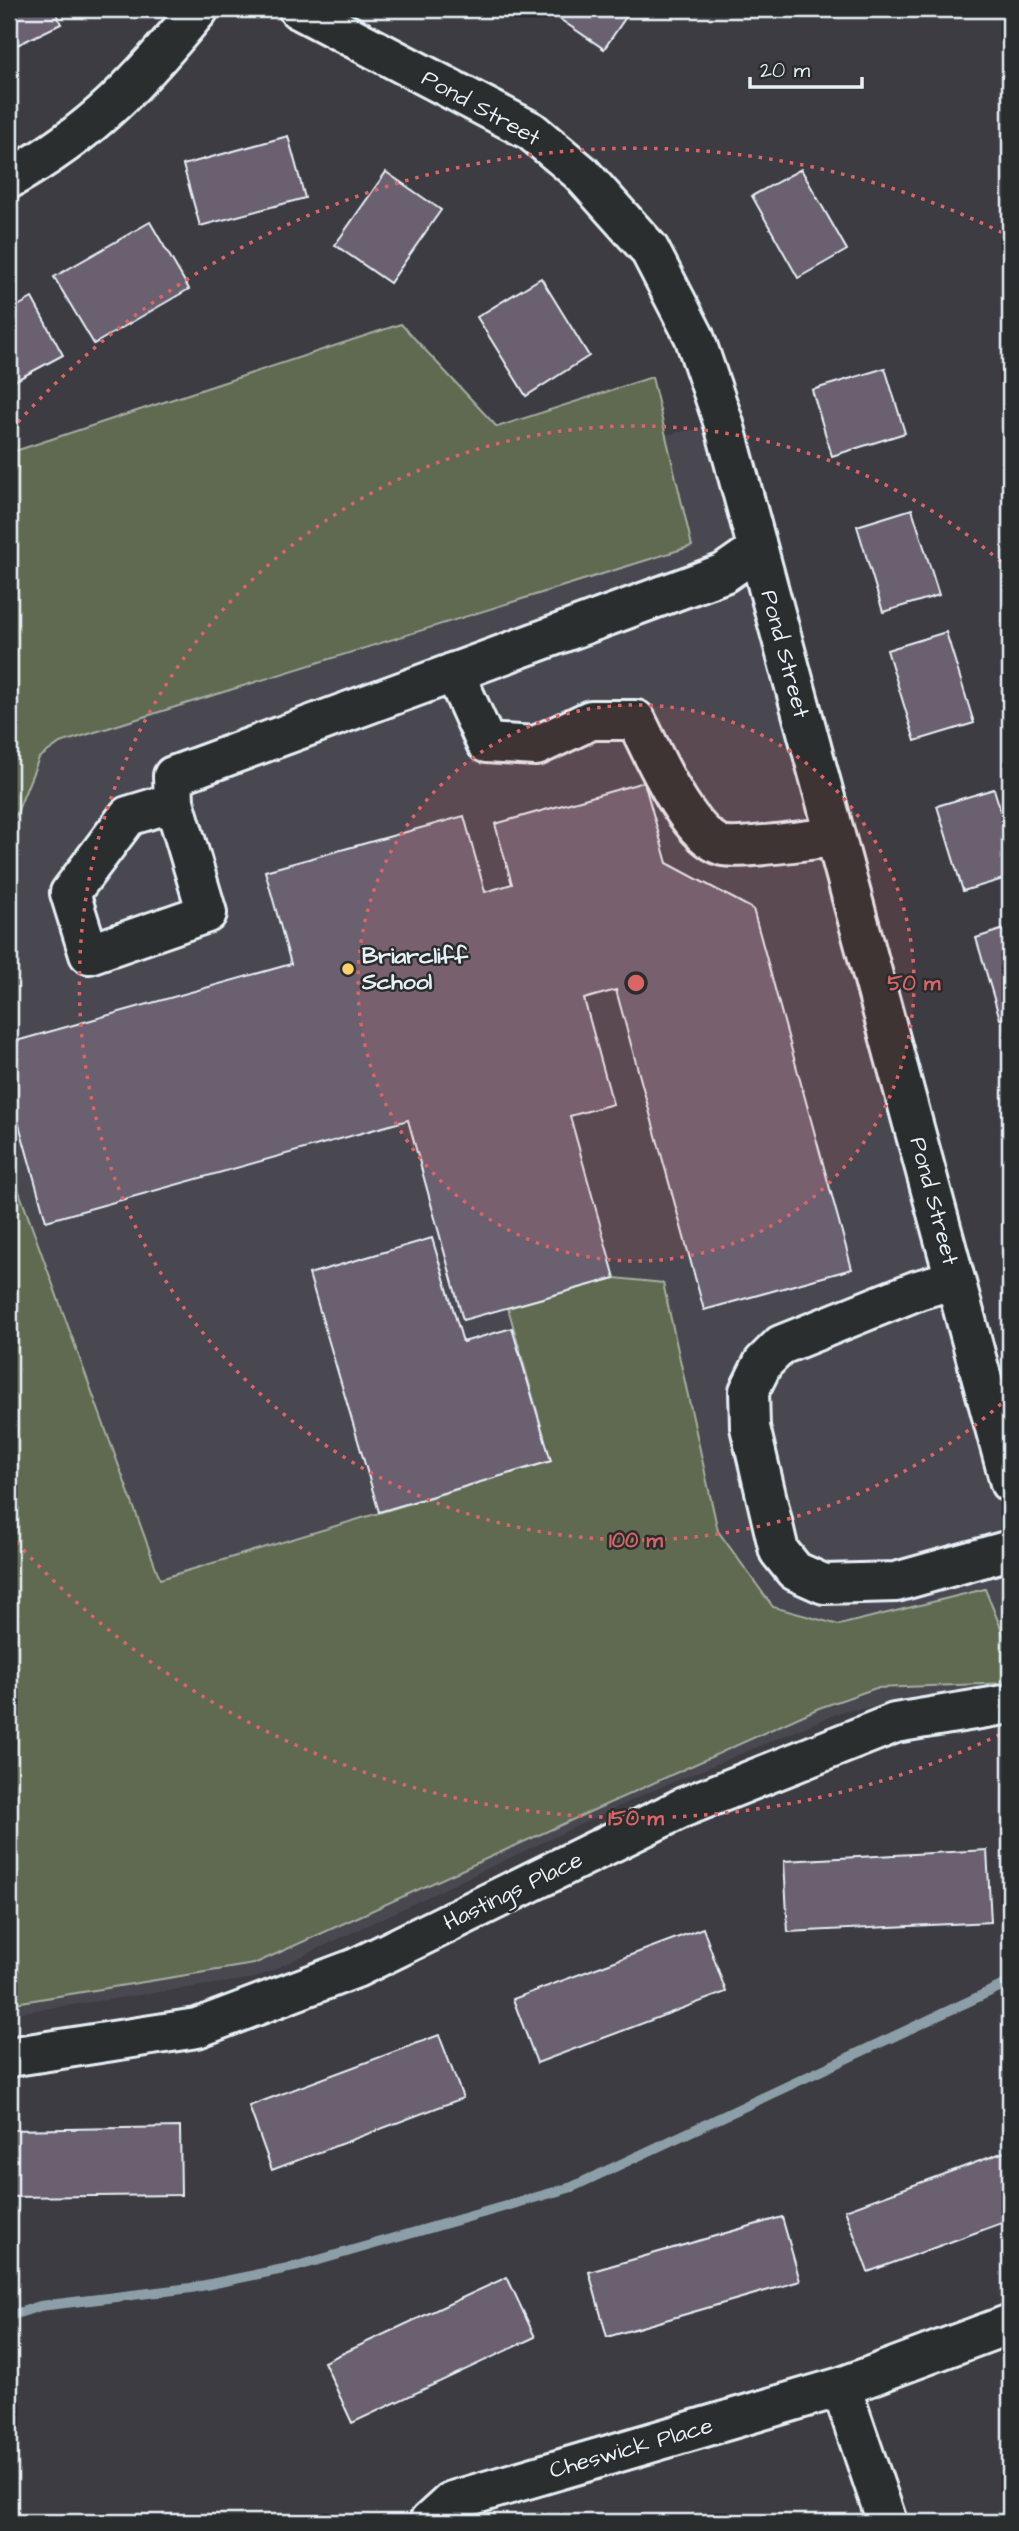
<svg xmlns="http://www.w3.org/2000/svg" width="1019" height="2531" font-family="'Architects Daughter',sans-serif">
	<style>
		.built { fill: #4a4750 }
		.green { fill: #616a51; stroke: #a4aea4; stroke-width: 2 }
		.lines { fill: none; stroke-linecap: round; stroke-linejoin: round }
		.stream { stroke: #8c9fa9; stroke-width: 10 }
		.building { fill: #6a6070; stroke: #e8f1f8; stroke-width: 2 }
		.minor-casing { stroke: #e8f1f8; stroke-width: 44 }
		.minor { stroke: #2a2d2e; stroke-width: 38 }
		.ring { fill: none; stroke: #db6466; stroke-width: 3.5; stroke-dasharray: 3.5 7 }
		.poi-dot { fill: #ffd166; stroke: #2a2d2e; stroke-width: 2.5 }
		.labels { text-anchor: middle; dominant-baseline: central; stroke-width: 5; stroke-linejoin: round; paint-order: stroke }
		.street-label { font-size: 23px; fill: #e8f1f8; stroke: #2a2d2e }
		.poi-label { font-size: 23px; font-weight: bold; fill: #e8f1f8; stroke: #2a2d2e; text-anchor: start }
		.centre { fill: #db6466; stroke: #2a2d2e; stroke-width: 3.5 }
		.ring-label { font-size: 21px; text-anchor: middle; font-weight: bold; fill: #db6466; stroke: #2a2d2e; stroke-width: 5; stroke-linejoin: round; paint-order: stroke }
	</style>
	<rect width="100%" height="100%" fill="#3d3c42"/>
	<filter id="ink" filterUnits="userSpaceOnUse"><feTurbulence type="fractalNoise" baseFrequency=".0143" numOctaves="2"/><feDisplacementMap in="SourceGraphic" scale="14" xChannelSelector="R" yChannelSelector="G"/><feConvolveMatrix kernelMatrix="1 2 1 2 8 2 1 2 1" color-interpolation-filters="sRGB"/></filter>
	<g filter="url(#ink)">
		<path class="built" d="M724 424 1010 1483V1699L846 1710 647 1793 256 1978 9 2014V555Z"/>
		<path class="green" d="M401 324 497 427 652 377 692 546 60 743 39 758 9 832V453Z
			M9 1164 160 1579 551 1461 508 1308 615 1278 663 1283 718 1531 773 1607 839 1625 985 1589 1010 1650V1683L876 1688 819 1708 254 1964 9 2004Z"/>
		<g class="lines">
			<path class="stream" d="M9 2316 40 2306 191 2288 298 2266 572 2187 1010 1982"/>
		</g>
		<path class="building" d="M9 9H54L61 24 9 49Z
			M545 9H627L630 11 604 49Z
			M288 136 305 198 200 226 183 165Z
			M801 169 847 250 798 278 752 196Z
			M386 172 441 210 390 283 335 245Z
			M150 222 189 289 94 344 54 277Z
			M541 278 589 356 526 396 477 317Z
			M32 298 63 355 9 384V311Z
			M885 368 905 433 832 456 812 390Z
			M912 509 939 595 883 612 857 526Z
			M946 632 974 723 915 741 887 650Z
			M644 782 667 863 753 909 852 1269 704 1310 616 990 584 999 613 1104 570 1116 615 1278 463 1320 408 1120 46 1221 9 1089V1043L291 964 265 871 464 816 485 892 512 884 495 824Z
			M994 789 1007 831 1010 830V877L963 891 937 806Z
			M1010 927V1016L1000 1019 976 938Z
			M432 1238 463 1342 512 1328 551 1461 379 1512 309 1274Z
			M987 1850 991 1922 788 1932 784 1861Z
			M703 1928 726 1992 537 2063 513 1999Z
			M439 2035 463 2098 272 2170 249 2106Z
			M180 2127 181 2195 9 2197V2130Z
			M1010 2150V2220L868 2272 845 2210Z
			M782 2217 800 2281 607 2337 589 2272Z
			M507 2277 535 2337 352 2423 324 2362Z"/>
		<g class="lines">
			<defs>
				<path id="minor" d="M298 9 531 131 581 173 649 249 694 336 724 424 1010 1483
					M9 179C95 131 137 83 199 9
					M454 672 486 743 536 746 591 720H636C653 753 686 834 723 846 736 850 815 839 835 837
					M174 802 128 816 70 893 89 954 207 913 174 802 173 776 724 573 757 550
					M955 1279 918 1290 781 1345 763 1363 749 1391 750 1427 779 1551 795 1571 824 1584 896 1582 1010 1550
					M9 2057 197 2028 356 1968 684 1807 895 1723 1010 1704
					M841 2387 887 2522
					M429 2522 452 2501 841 2387 1010 2324"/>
			</defs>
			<use href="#minor" class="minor-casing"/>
			<use href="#minor" class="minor"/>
		</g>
	</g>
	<circle cx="636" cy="983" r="278" fill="#db6466" fill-opacity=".12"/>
	<g class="ring">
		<circle cx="636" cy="983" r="278"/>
		<path d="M1009 1397A557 557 0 1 1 1009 569"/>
		<path d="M1009 1730A835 835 0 0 1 11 1536M11 430A835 835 0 0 1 1009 236"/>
	</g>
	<circle class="poi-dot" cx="348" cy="969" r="7"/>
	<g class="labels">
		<g class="street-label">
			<text transform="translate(481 108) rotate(29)">Pond Street</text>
			<text transform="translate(785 654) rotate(75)">Pond Street</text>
			<text transform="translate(934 1201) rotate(75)">Pond Street</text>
			<text transform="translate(513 1891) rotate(-26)">Hastings Place</text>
			<text transform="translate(631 2448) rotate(-16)">Cheswick Place</text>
		</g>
		<g class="poi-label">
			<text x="362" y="956">Briarcliff<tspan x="362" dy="26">School</tspan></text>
		</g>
	</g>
	<circle cx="636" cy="983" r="10" class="centre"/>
	<g class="ring-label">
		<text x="914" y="990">50 m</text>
		<text x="636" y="1547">100 m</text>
		<text x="636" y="1825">150 m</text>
	</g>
	<rect width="1019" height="2531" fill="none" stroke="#2a2d2e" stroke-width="35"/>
	<rect x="18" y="18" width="984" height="2496" fill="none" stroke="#e8f1f8" stroke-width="2.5" filter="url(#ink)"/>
	<path d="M750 77v10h112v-10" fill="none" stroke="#e8f1f8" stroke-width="3.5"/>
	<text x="760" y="77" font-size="21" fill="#e8f1f8" stroke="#2a2d2e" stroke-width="5" paint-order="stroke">20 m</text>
</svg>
